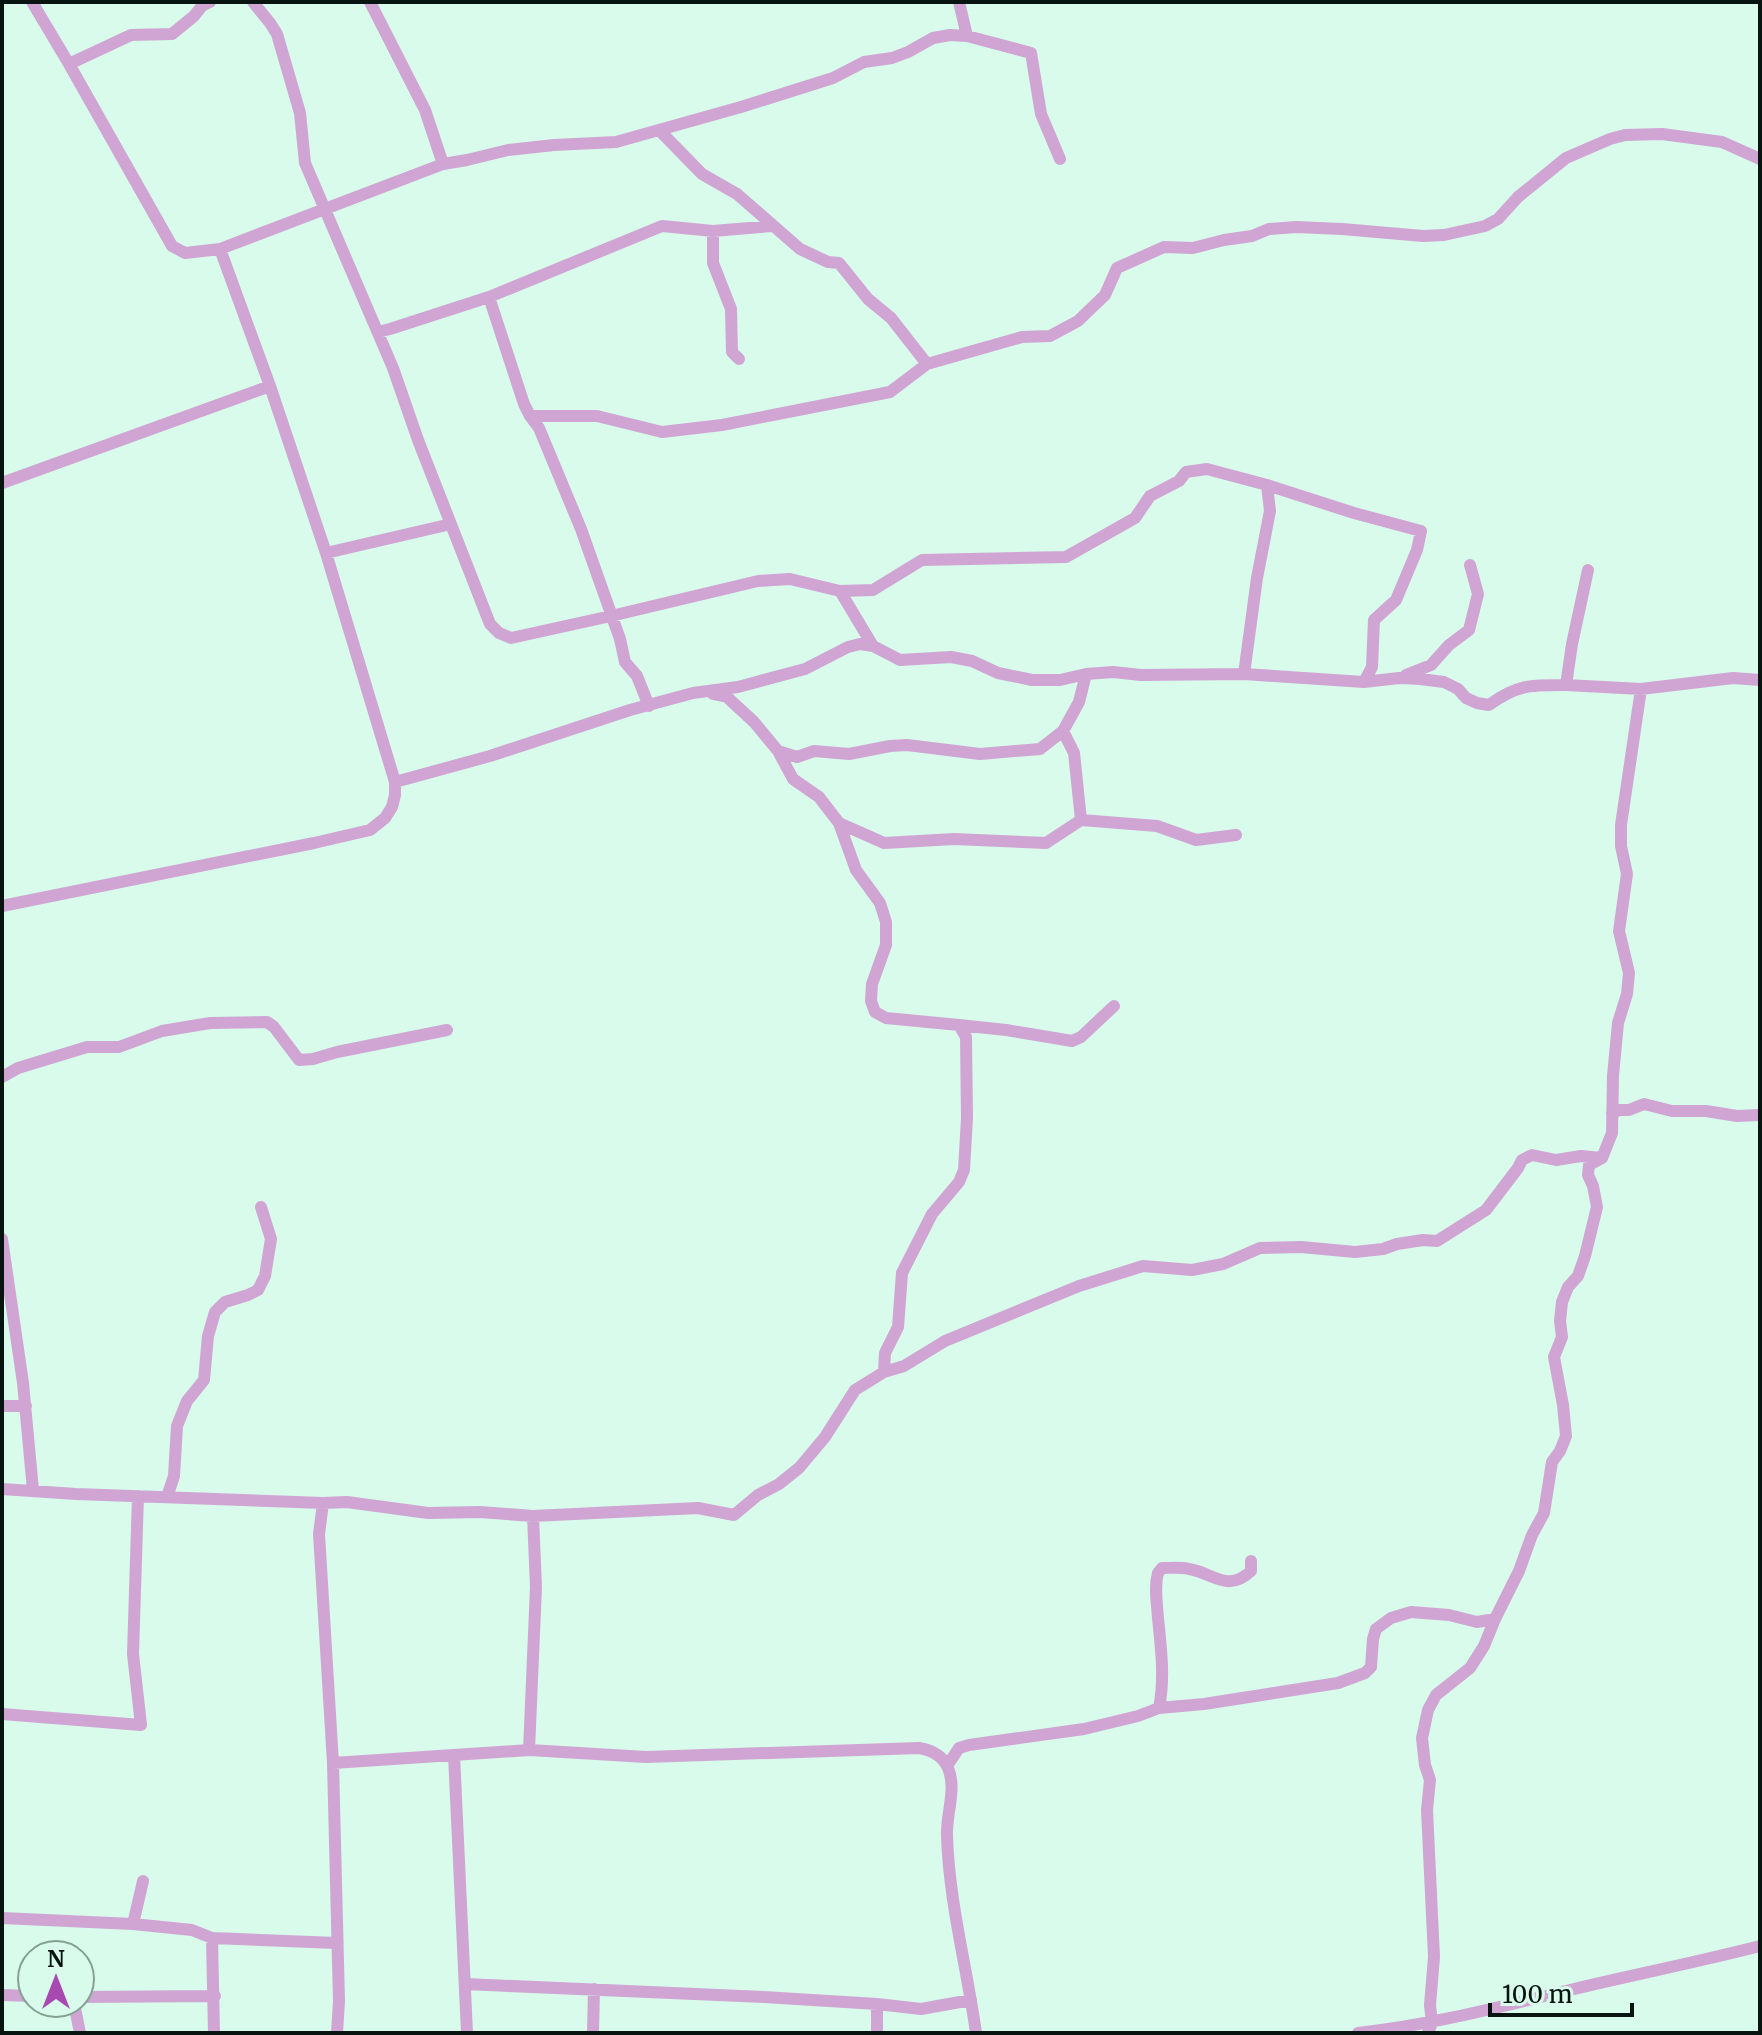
<svg xmlns="http://www.w3.org/2000/svg" width="1762" height="2035" font-family="Merriweather,serif">
	<style>
		.lines { fill: none; stroke-linecap: round; stroke-linejoin: round }
		.minor { stroke: #d0a5d3; stroke-width: 12 }
	</style>
	<rect width="100%" height="100%" fill="#d8fbeb"/>
	<g class="lines">
		<path class="minor" d="M32 2 69 64 172 246 185 253 220 249 443 164 467 160 508 150 554 145 616 142 741 107 833 78 864 62 892 58 908 52 933 38 950 35 967 36 1031 53 1041 114 1060 159
			M253 2 270 23 277 34 300 113 305 163 393 368 418 440 490 624 499 633 511 638 611 616 758 581 790 579 840 591 873 646
			M370 2 425 110 443 164
			M959 2 967 36
			M69 64 131 35 172 34 194 16 202 6 210 2
			M660 131 702 174 737 194 800 249 828 262 839 263 868 299 891 318 927 364
			M713 231V263L731 309 732 352 739 359
			M220 249 270 386 326 553 395 782
			M489 297 524 404 530 416 539 428 581 529 620 639 625 662 637 676 649 706
			M378 332 390 329 489 297 662 226 713 231 772 226
			M530 416H597L662 432 722 425 890 392 927 364 1022 337 1050 336 1078 321 1105 295 1117 268 1164 247 1193 248 1224 240 1252 236 1269 229 1296 227 1342 229 1423 236 1444 235 1485 226 1498 219 1518 197 1566 158 1610 139 1625 135 1662 134 1722 142 1760 159
			M2 483 270 386
			M1267 485 1354 513 1421 531 1417 550 1396 600 1374 620 1372 667 1364 682
			M326 553 451 524
			M840 591 873 590 922 560 1066 557 1135 518 1150 496 1179 481 1186 472 1207 469 1267 485 1270 511 1257 578 1244 674
			M1406 675 1431 665 1449 645 1469 630 1478 594 1470 565
			M1566 685 1641 689 1733 678 1760 680
			M713 694 727 697 754 722 778 751 793 779 819 797 839 823 856 870 880 903 886 922V945L872 984 871 1001 875 1012 886 1018 959 1025 966 1037 967 1118 964 1170 959 1182 932 1214 902 1273 898 1327 885 1353 884 1372
			M1063 731 1074 753 1081 820
			M778 751 797 757 814 751 849 754 890 746 907 745 980 754 1040 749 1063 731 1079 702 1086 674
			M839 823 884 843 954 839 1046 843 1081 820 1157 826 1196 840 1236 835
			M2 906 314 843 370 830 385 818 392 807 395 795V782L490 756 630 710 693 693 738 687 805 669 848 647 860 644 873 646 900 660 951 657 972 661 998 673 1032 680H1060L1086 674 1113 672 1141 675 1244 674 1364 682 1399 678 1420 679 1444 682 1458 689 1466 698 1477 703 1489 705C1518 684 1532 685 1566 685L1572 644 1588 570
			M959 1025 1006 1030 1072 1041 1081 1037 1114 1006
			M2 1077 18 1068 87 1047H119L162 1031 210 1023 267 1022 274 1027 299 1060 313 1059 337 1052 447 1030
			M1612 1113 1620 1110H1629L1644 1104 1672 1111H1706L1737 1116 1760 1115
			M2 1239 23 1383 33 1490
			M2 1406H26
			M2 1489 76 1494 323 1503 347 1502 428 1513 480 1512 533 1516 698 1508 734 1515 758 1495 779 1484 799 1468 825 1437 855 1390 884 1372 904 1366 945 1341 1079 1286 1143 1266 1192 1270 1223 1264 1260 1248 1301 1247 1355 1252 1383 1249 1397 1244 1423 1240 1437 1241 1486 1210 1518 1168 1522 1160 1532 1155 1556 1160 1581 1156 1602 1158
			M167 1497 174 1476 177 1426 187 1401 204 1380 208 1336 215 1312 225 1302 248 1295 258 1290 265 1276 271 1239 261 1207
			M323 1503 319 1534 333 1763 339 2001 337 2033
			M533 1516 536 1587 529 1750 646 1757 919 1748C931 1750 943 1756 948 1768 957 1789 946 1814 947 1836 949 1902 967 1968 976 2033
			M1159 1708C1165 1678 1161 1648 1158 1618 1157 1603 1154 1587 1158 1573L1162 1568C1171 1568 1181 1567 1189 1569 1213 1573 1228 1593 1251 1571V1561
			M2 1714 141 1725 133 1654 138 1496
			M454 1755 467 2033
			M333 1763 529 1750
			M947 1766 959 1748 969 1745 1084 1729 1138 1716 1159 1708 1204 1704 1338 1683 1365 1673 1371 1667 1373 1639 1376 1629 1391 1618 1411 1612 1449 1615 1477 1622 1495 1619
			M2 1918 133 1924 192 1930 212 1938 336 1943
			M133 1924 143 1881
			M212 1938 214 2033
			M465 1984 764 1997 877 2004 921 2009 971 2000
			M2 1995 32 1996
			M80 1997 215 1996
			M74 2003 80 2033
			M593 2033 594 1989
			M877 2033V2004
			M1358 2033C1432 2025 1503 2006 1574 1989 1636 1974 1698 1962 1760 1946
			M1428 2033 1432 2023 1430 2005 1434 1957 1427 1810 1430 1780 1425 1765 1422 1738 1428 1710 1436 1695 1470 1668 1484 1646 1495 1619 1519 1571 1532 1535 1544 1513 1552 1462 1560 1451 1566 1436 1563 1405 1554 1357 1562 1337 1560 1321 1562 1302 1568 1287 1578 1276 1585 1256 1597 1207 1593 1186 1588 1175 1589 1165 1602 1158 1612 1133 1613 1076 1618 1023 1627 994 1629 973 1619 931 1627 874 1621 846V825L1641 689"/>
	</g>
	<rect width="1762" height="2035" fill="none" stroke="#08140f" stroke-width="8"/>
	<g transform="translate(56 1979)"><circle r="38" fill="#d8fbeb" stroke="#859f93" stroke-width="2"/>
	<path d="M0-6L14 30L0 20L-14 30Z" fill="#a94ab3"/>
	<text y="-12" font-size="22" font-weight="bold" text-anchor="middle" fill="#08140f">N</text>
	</g>
	<path d="M1490 2003v12h142v-12" fill="none" stroke="#08140f" stroke-width="4"/>
	<text x="1502" y="2003" font-size="24" fill="#08140f" stroke="#d8fbeb" stroke-width="6" paint-order="stroke">100 m</text>
</svg>
